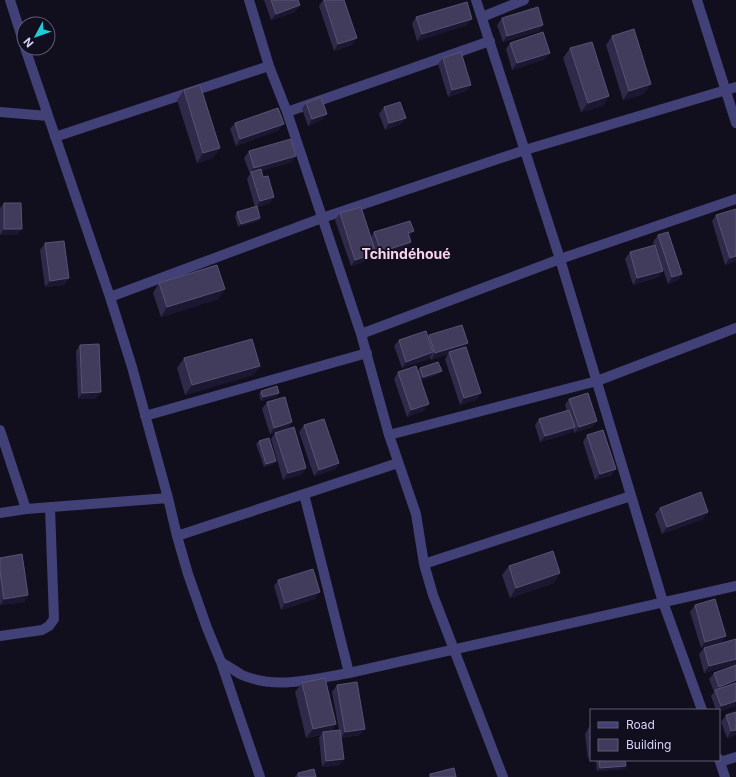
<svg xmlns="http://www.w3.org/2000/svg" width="736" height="777" font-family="Inter,sans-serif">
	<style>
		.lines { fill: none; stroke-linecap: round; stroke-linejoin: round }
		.minor { stroke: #414077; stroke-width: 10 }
		.wall { fill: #2f2a49 }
		.shaded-wall { fill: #1c1730 }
		.building { fill: #413c5c; stroke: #585375 }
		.labels { text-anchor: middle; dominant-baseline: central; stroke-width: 3.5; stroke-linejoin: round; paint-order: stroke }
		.quarter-label { font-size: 14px; font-weight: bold; fill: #f9d4ed; stroke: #110f1e }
	</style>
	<rect width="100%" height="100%" fill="#110f1e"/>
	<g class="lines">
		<path class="minor" d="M10 0 24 44
			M249 0 269 66 287 112 361 334 389 435 416 514 424 564 433 595 503 777
			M476 0 560 259 663 602 702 710
			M697 0 736 123
			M482 17 524 0
			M25 48 110 297 132 367 168 498 177 536 188 574 207 628 221 662 260 777
			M0 112 48 116
			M287 112 490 41
			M55 137 269 66
			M110 297 322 218 525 150 736 87
			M361 334 560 259 736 199
			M145 416 367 353
			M0 430 26 509
			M389 435 597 381 736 328
			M304 494 349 673
			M0 513 26 509 168 498
			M177 536 398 463
			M424 564 631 496
			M0 636 42 630 49 626 54 619 50 507
			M221 662C228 666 235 671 242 675 277 690 313 679 349 673L736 586
			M719 759 725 777
			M720 762 736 757"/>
	</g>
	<path class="wall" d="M264 0H298L295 12 271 20Z
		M323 0H344L352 45 334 51 319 6Z
		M416 17 467 25 417 41 412 24Z
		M502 18 543 25 539 31 503 42 497 25Z
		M612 36 644 94 623 100 606 45Z
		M510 43 545 59 512 70 506 49Z
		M570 48 609 96 603 106 581 112 563 58Z
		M443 58 471 85 466 91 448 97 438 64Z
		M184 90 220 148 213 158 197 163 177 100Z
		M306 103 322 120 308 126 302 109Z
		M384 107 401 124 385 130 379 114Z
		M235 123 279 130 236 146 230 129Z
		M249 151 296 156 291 162 261 171 270 203 257 207 260 218 258 221 238 227 235 216 237 212 255 207 247 179 250 174 244 158Z
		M4 203 17 235H0V208Z
		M340 213 371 237 374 232 414 231 409 237 411 242 406 249 376 258 375 254 371 259 351 266 335 220Z
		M716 215 736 261 725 265 712 221Z
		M658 235 682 274 678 280 668 284 663 269 659 277 633 285 625 259 630 252 654 245 653 242Z
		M45 243 69 278 64 285 45 287 40 250Z
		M159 283 225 289 218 299 161 317 153 293Z
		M429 335 468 343 464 347 476 400 460 405 445 359 448 354 431 360 430 357 428 359 402 368 394 346 399 340 428 337Z
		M80 345 96 399H78L76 351Z
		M184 358 260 366 253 375 185 395 177 368Z
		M420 368 439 374 421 380 425 410 407 417 394 379 398 372 418 370Z
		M261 391 279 393 277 396 261 401 259 394Z
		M569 399 597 421 592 427 574 433 573 429 570 433 540 442 535 425 539 419 567 411 565 405Z
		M267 402 288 429 270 434 262 409Z
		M304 425 339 463 335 469 314 476 299 432Z
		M275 433 306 468 302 474 283 480 271 439Z
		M587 435 612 475 595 480 583 442Z
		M259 441 276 461 274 464 264 467 256 444Z
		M660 508 703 519 662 534 655 514Z
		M0 558 28 595 24 602 0 605Z
		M509 566 554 583 510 598 502 575Z
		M278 580 315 599 281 610 274 586Z
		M695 605 726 636 721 643 701 648 690 612Z
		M736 639V664L704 673 699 654 704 648Z
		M714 673 736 706 719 710H716L711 696 714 692 709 679Z
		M302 683 336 724 331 731 339 730 332 692 337 685 360 735 341 738 344 759 339 765 322 767 319 738 321 735 306 738 295 692Z
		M736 712V735L727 738 721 722 726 715Z
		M591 724V758L588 759 585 734Z
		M597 760H625L626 766 624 769 597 771 596 762Z
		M298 773 316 777H295Z"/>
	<path class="shaded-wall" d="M300 5 295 12 271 20 276 14Z
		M472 19 467 25 417 41 422 34Z
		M543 25 539 31 503 42 507 36Z
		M357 38 352 45 334 51 338 44Z
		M550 53 545 59 512 70 517 63Z
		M651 84 644 94 623 100 629 91Z
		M471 85 466 91 448 97 452 90Z
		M609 96 603 106 581 112 588 103Z
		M327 114 322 120 308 126 312 119Z
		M406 118 401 124 385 130 389 123Z
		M284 124 279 130 236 146 240 139Z
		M220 148 213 158 197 163 203 153Z
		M296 156 291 162 252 174 251 172 249 175 254 168Z
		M274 197 270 203 256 207 260 201Z
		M260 218 258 221 238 227 241 224Z
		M4 229H22L17 235H0Z
		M414 231 409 238 408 233Z
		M411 242 406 249 376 258 381 252Z
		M376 253 371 259 351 266 355 260Z
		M736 256V261L725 265 730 258Z
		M663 271 659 277 633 285 637 278Z
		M682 274 678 280 668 284 672 277Z
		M69 278 64 285 45 287 50 281Z
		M225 289 218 299 161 317 167 307Z
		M468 343 463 349 449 352 448 354 431 360 435 353Z
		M433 352 428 359 402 368 406 362Z
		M260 366 253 375 185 395 192 385Z
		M442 371 439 374 420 380 423 377Z
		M101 392 96 399H78L82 393Z
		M279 393 277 396 261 401 263 397Z
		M481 393 476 400 460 405 464 398Z
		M429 404 425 410 407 417 411 410Z
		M597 421 592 427 574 433 579 427Z
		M292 422 288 429 270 434 274 428Z
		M575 427 570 433 540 442 545 436Z
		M276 461 274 464 264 467 266 464Z
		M339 463 335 469 314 476 319 470Z
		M306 468 302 474 283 480 288 473Z
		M616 469 612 475 595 480 600 474Z
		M708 512 703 519 662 534 667 527Z
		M560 573 554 583 510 598 516 588Z
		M320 592 315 599 281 610 285 603Z
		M28 595 24 602 0 605 4 599Z
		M726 636 721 643 701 648 705 642Z
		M736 659V664L704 673 709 666Z
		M736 680V685L716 691 719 687Z
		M736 701V706L719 712V710L721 706Z
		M336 724 329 733 323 732 321 735 306 738 313 729Z
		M365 729 360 735 341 738 345 732Z
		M736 730V735L727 738 731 731Z
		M591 754V758L588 759Z
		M344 759 339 765 322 767 326 761Z
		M626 766 624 769 597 771 600 768Z"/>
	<path class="building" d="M271 0H298L300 5 276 14Z
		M324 0H344L357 38 338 44Z
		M467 2 472 19 422 34 416 17Z
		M538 7 543 25 507 36 502 18Z
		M634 29 651 84 629 91 612 36Z
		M543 32 550 53 517 63 510 43Z
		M592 42 609 96 588 103 570 48Z
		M461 52 471 85 452 90 443 58Z
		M200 85 220 148 203 153 184 90Z
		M321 97 327 114 312 119 306 103Z
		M400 102 406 118 389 123 384 107Z
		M278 108 284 124 240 139 235 123Z
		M291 139 296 156 254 168 249 151Z
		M261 169 263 177 268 176 274 197 260 201 251 172Z
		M4 203H21L22 229H4Z
		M257 206 260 218 241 224 237 212Z
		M361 207 376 253 355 260 340 213Z
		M736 209V256L730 258 716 215Z
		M410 221 414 231 408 233 411 242 381 252 374 232Z
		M668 232 682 274 672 277 658 235Z
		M64 241 69 278 50 281 45 243Z
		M655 245 663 271 637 278 630 252Z
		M217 265 225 289 167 307 159 283Z
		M462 325 468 343 435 353 429 335Z
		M426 331 433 352 406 362 399 340Z
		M252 339 260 366 192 385 184 358Z
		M99 344 101 392 82 393 80 345Z
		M466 347 481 393 464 398 449 352Z
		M438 362 442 371 423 377 420 368Z
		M416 366 429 404 411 410 398 372Z
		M277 386 279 393 263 397 261 391Z
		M588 393 597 421 579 427 569 399Z
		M285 397 292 422 274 428 267 402Z
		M569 410 575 427 545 436 539 419Z
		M324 419 339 463 319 470 304 425Z
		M294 427 306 468 288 473 275 433Z
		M603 430 616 469 600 474 587 435Z
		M269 438 276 461 266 464 259 441Z
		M701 492 708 512 667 527 660 508Z
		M553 551 560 573 516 588 509 566Z
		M22 554 28 595 4 599 0 571V558Z
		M313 569 320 592 285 603 278 580Z
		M715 599 726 636 705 642 695 605Z
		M736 639V659L709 666 704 648Z
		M736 665V680L719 687 714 673Z
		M325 678 336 724 313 729 302 683Z
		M357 682 365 729 345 732 337 685Z
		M736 683V701L721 706 715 690Z
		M736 712V730L731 731 726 715Z
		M340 730 344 759 326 761 323 732Z
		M599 760H625L626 766 600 768Z
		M454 768 456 777H430V774Z
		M314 769 316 777H299L298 773Z"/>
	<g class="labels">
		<g class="quarter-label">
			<text x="406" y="253">Tchindéhoué</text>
		</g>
	</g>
	<rect x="590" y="709" width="130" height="52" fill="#110f1e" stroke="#5f5d76"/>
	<rect x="598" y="722" width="20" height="6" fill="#414077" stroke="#5f5d76"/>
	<text x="626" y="729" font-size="12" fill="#d5d2f9">Road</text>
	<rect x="598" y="739" width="20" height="12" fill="#413c5c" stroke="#5f5d76"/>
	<text x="626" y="749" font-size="12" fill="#d5d2f9">Building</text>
	<g transform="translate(36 36) rotate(229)"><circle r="19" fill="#110f1e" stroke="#5f5d76"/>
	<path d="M0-3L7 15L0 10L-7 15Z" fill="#1dccda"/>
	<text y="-6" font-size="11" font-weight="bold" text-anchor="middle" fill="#d5d2f9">N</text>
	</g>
</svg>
